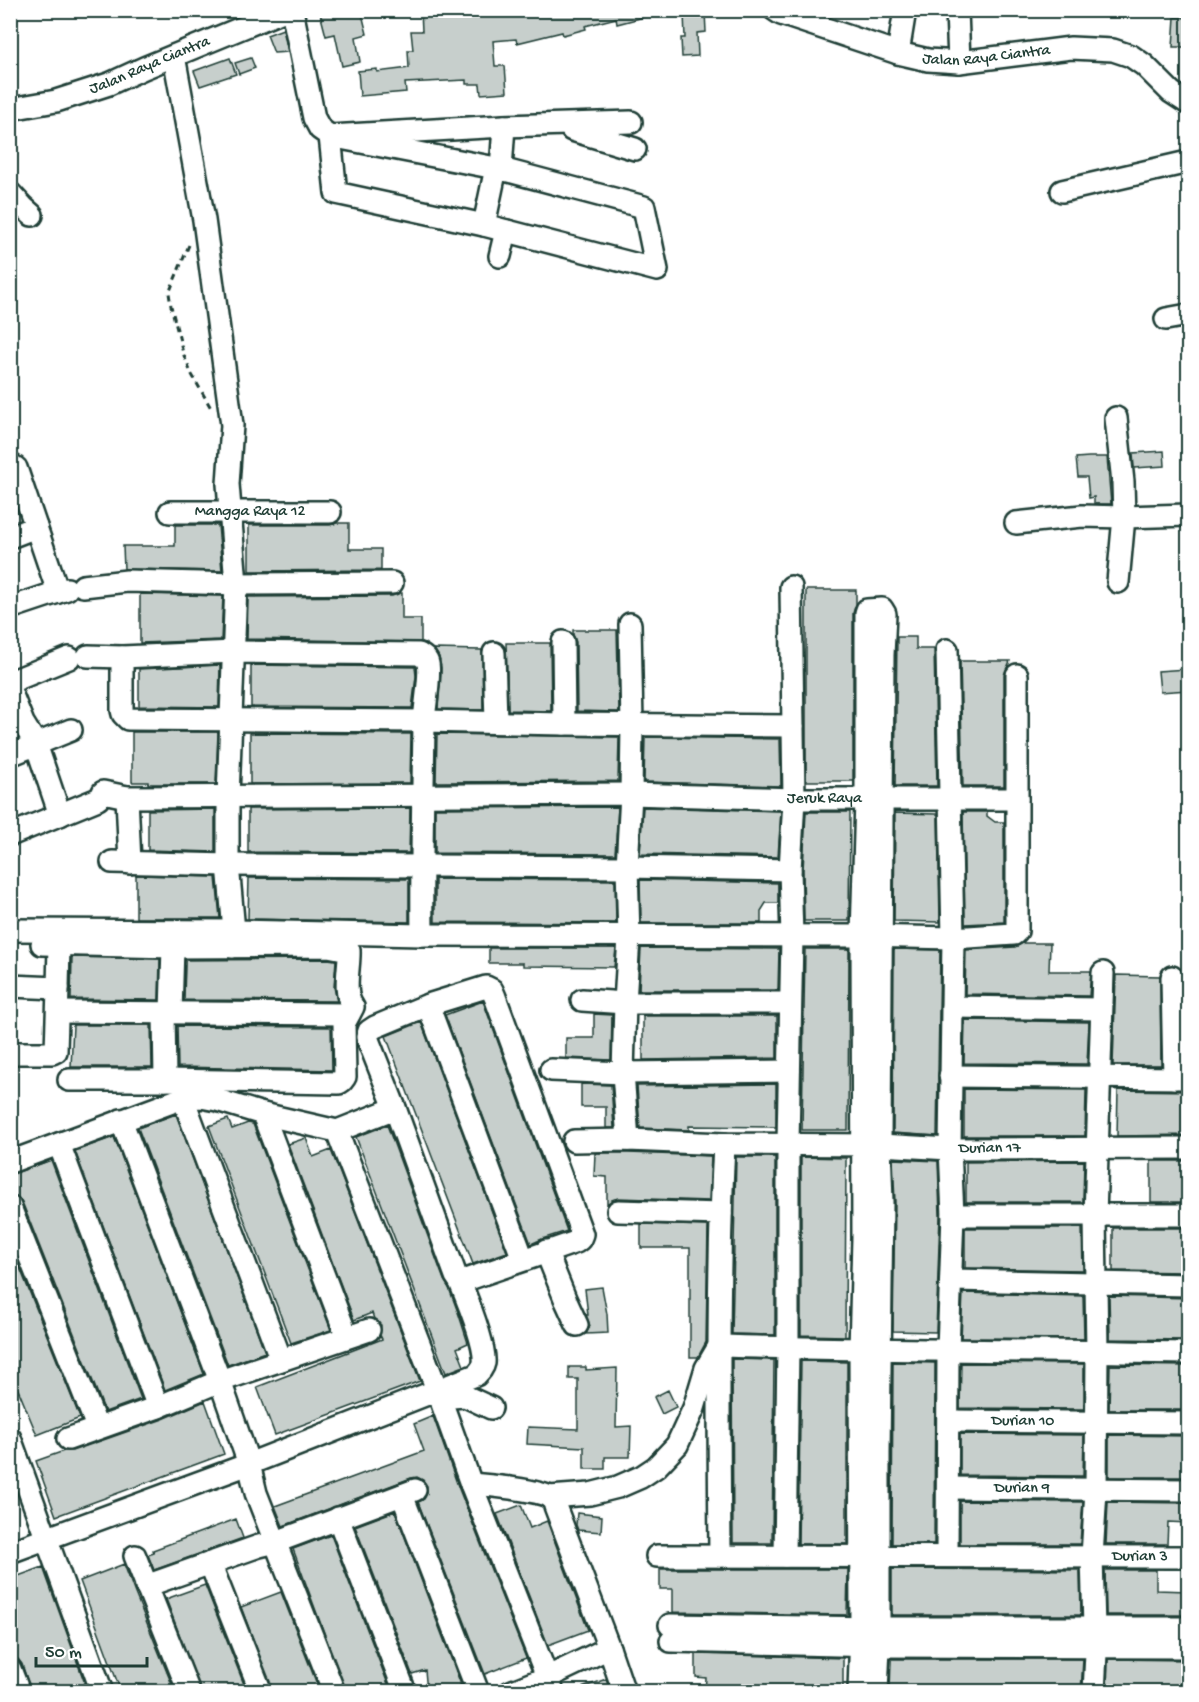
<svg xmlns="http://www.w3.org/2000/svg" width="1199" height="1702" font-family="'Gochi Hand',sans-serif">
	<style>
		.building { fill: #c7cfcc; stroke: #1f3d34; stroke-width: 1.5 }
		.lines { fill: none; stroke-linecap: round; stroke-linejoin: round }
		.minor-casing { stroke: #1f3d34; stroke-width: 26 }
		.path { stroke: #1f3d34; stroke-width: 3; stroke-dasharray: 6 4.5; stroke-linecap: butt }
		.minor { stroke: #fff; stroke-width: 21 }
		.labels { text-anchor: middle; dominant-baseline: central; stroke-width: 5; stroke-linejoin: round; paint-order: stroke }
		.street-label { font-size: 16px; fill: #1f3d34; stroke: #fff }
	</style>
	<rect width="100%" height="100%" fill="#fff"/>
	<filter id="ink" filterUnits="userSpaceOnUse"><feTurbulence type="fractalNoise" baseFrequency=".0167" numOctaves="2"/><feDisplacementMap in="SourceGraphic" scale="12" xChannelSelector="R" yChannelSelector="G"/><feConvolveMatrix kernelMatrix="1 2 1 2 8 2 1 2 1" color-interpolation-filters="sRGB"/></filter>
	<g filter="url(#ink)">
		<path class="building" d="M331 10H361L367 34 356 37 360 62 342 66 335 34 326 36 320 13Z
			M421 10H449V14L514 10H652V15L617 24 616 18 585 26 586 29 563 35 562 32 517 43 516 39 493 41 495 66H505L507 92 481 94 480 84H466V80L405 83 406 92 360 96 358 71 377 69V72L409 68 408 50H413L411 31H422Z
			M705 12 706 32 697 33 698 56 682 57 681 38H685L684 13Z
			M1175 17 1188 18V47H1173Z
			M283 29 288 52 274 53 267 35Z
			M230 58 236 74 200 86 194 71Z
			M251 58 255 68 239 74 235 63Z
			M1164 451 1165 466 1134 468 1133 453Z
			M1089 457H1107L1111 504H1094V497L1089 498 1087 477H1078L1076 458Z
			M337 523H349V549H381V570L249 571V525H330Z
			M175 525H218L222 571 124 569 123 546H175Z
			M806 590H856V604L853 613V781H806Z
			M400 593H402V619H421V642L247 639 248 597 392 596Z
			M140 594 223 596 221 640 140 643Z
			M573 630H617L619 712 577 711 576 642 573 635Z
			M897 637H916V649H934L937 786H895Z
			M506 643H550L551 711 508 710Z
			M434 649 482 650 483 710 438 709 441 668 439 657Z
			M960 661H1010L1004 675V786H963Z
			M220 665 219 707 139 706V669Z
			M251 665 415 667 416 676 412 708 251 707Z
			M1186 669 1188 690 1160 692 1158 671Z
			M132 732H218L216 784H148V782H132Z
			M250 733 411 734 410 783 250 784Z
			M437 734 619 737 618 781 436 782Z
			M645 737 780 739 781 786 644 782Z
			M618 807 615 854 435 853V808Z
			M643 807 781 811 778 857 640 854Z
			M410 808 409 853 248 852V809Z
			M215 809V852L148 850V810Z
			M806 812H850L849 921H804L803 870Z
			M963 812H987V816L995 822H1004V922L965 924Z
			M895 813 938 814 940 922 894 921Z
			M136 875 216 877 220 918H136Z
			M249 878 409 879V922L248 919Z
			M435 879 615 880 616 923 435 922Z
			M640 880 778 883V903H766L761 911V923H641Z
			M1023 943H1050L1049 971H1091L1089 996 965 994 966 950 1015 947Z
			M489 948H616L614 967 523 966V963H489Z
			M641 948 779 949 778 990H639Z
			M805 949H849L848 1130H802Z
			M894 949 940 950 937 1136 893 1133Z
			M72 957 160 959 159 1000 71 999Z
			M327 959 336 960 334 987 337 1001 184 1000 185 960Z
			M1116 975 1160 976 1161 1065H1113Z
			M1185 987H1188V1065H1186Z
			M483 1001 567 1231 542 1239 531 1244 445 1015Z
			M594 1014 612 1015 611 1060 566 1058V1038H594Z
			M643 1016H777V1058L643 1060Z
			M965 1020 1089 1022 1087 1064 964 1063Z
			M421 1022 507 1252 473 1264 386 1036Z
			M73 1025H151L152 1067H71Z
			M177 1026 331 1027 332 1070 178 1067Z
			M581 1084 611 1085 614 1128H606V1107H581Z
			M776 1084V1127L689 1126V1130L640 1128 637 1086Z
			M964 1089 1086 1090 1085 1136H964Z
			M1118 1090 1188 1091V1135L1117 1136Z
			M176 1114 265 1352 228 1365 138 1128Z
			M228 1119 232 1129 248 1123 253 1124 331 1330 291 1343 209 1126Z
			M387 1125 444 1280 449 1288 459 1315 468 1343 457 1348 464 1366 446 1373 356 1137Z
			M114 1137 204 1374 165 1390 75 1151Z
			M306 1138 313 1157 331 1150 420 1381 275 1435 257 1387 382 1339 380 1335 381 1325 374 1319 372 1313 354 1320 288 1144Z
			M595 1153H628L711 1156 709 1201 618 1198 612 1200 607 1204V1177L594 1176Z
			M736 1157H775V1335L732 1334Z
			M801 1157 846 1158 845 1336 801 1335Z
			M893 1159 938 1161 940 1215 936 1332 893 1331 895 1202Z
			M51 1160 141 1399 105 1412 22 1202 17 1197 10 1194V1175Z
			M1084 1161 1083 1202H966V1162Z
			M1151 1161H1188V1202H1151Z
			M641 1224 708 1226 706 1342 698 1357H690V1248H641Z
			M965 1228H1082L1083 1270 965 1268Z
			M1113 1228H1188V1272L1113 1271Z
			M10 1243 80 1418 37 1435 10 1370Z
			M602 1287 607 1314 608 1333 586 1334 590 1326 586 1315H588L585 1289Z
			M963 1293 1083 1296 1084 1339 961 1338Z
			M1109 1296 1188 1298V1340L1110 1339Z
			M732 1359 774 1360 772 1543H733Z
			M801 1361 847 1362V1544H798Z
			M893 1362 935 1363 934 1544H892Z
			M961 1363 1084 1364V1409L960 1408Z
			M1110 1365 1188 1366V1410H1109Z
			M569 1367H586V1370L617 1368 616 1427 631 1426 630 1457H605V1469H584V1447L527 1444 528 1427 578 1429V1379H569Z
			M668 1390 676 1407 662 1414 654 1397Z
			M205 1401 224 1454 56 1516 36 1461 64 1451H72L163 1419Z
			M433 1416 459 1489 526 1658 485 1674 418 1502 424 1499 427 1493V1486L423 1480 417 1477 411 1478 283 1526 275 1506 424 1451 414 1424Z
			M960 1434 1084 1435 1083 1476 960 1475Z
			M1109 1435 1188 1436V1477H1109Z
			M960 1501 1083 1502 1080 1544H960Z
			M1108 1502 1188 1503V1523L1168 1522 1167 1544H1106Z
			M521 1505 530 1528 547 1521 588 1630 548 1645 497 1514Z
			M395 1511 460 1682 461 1692H427L425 1670 412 1674 355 1526Z
			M577 1513 602 1516 601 1532 578 1530 576 1525Z
			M236 1519 243 1538 154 1570 148 1555 154 1553 153 1550Z
			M331 1535 391 1692H346L293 1549Z
			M124 1564 134 1591 175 1692H121L80 1581Z
			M43 1567 88 1692H31L22 1664 18 1659 10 1655V1579Z
			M660 1569H848L847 1615 673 1612V1589H660Z
			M892 1569 1080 1570 1081 1615H892Z
			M1105 1570H1156V1590L1188 1591V1615H1106Z
			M205 1585 247 1692H201L166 1599Z
			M281 1592 320 1692H273L241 1607Z
			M696 1654 843 1658V1692H705L706 1678 696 1677Z
			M891 1659H1083L1081 1692H890Z
			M1108 1659 1188 1660V1692H1107Z
			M606 1679 610 1692H576V1690Z"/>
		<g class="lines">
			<defs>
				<g id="minor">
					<path d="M292 10 314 118 320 129 330 136 504 126 631 122"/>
					<path id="s1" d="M775 10 781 14 898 53 928 60 959 62 1071 48 1113 50 1131 56 1144 65 1171 92 1188 103"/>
					<path d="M957 10 959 62"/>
					<path d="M898 53 905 10"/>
					<path d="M174 56 204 220 232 425 228 484 236 584 228 797V865L234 931 233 947"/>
					<path id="s2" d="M10 109 56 101 109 84 144 68 285 10"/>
					<path d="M572 130 635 149"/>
					<path d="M330 136 501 169 644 207 657 270 484 225 336 193Z"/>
					<path d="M501 169 504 126"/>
					<path d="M1062 191 1188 162"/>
					<path d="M10 193 23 207 32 215"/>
					<path d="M484 225 496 168"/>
					<path d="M500 256 506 231"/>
					<path d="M1166 319 1188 315"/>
					<path d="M1116 418 1123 482 1124 517 1118 582"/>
					<path d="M10 464 16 468 58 592"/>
					<path id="s3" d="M170 512H330"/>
					<path d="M1016 523 1082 516 1124 517 1188 515"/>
					<path d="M10 537 36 527"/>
					<path d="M83 586 127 581 236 584 392 583"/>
					<path d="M10 608 67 589"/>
					<path d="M563 642 564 724"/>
					<path d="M494 653 496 722"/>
					<path d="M88 656 122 657 234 652 419 654C424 657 427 659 428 664 431 675 424 710 424 724 423 794 421 865 422 935"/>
					<path d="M122 657V710L123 714 128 719 424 721 564 724 793 726"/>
					<path d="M10 682 69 658"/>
					<path d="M10 690 23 723 36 744 60 815"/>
					<path d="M10 755 71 730"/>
					<path id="s4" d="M103 792 127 797 631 794 794 799H1017"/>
					<path d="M127 797 130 863"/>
					<path d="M10 835 98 799"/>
					<path d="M112 862 228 865 627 867 790 870"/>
					<path d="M10 930 234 931 422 935 862 936 953 938 1014 934 1017 931V675"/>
					<path d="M42 944 173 947 328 946 349 950C350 967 342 992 353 1007L344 1024 345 1077 342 1081 339 1083 165 1080H69"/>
					<path d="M1172 977 1174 1078"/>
					<path d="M10 986 58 988 59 945"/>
					<path d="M486 987 492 990 495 997 582 1234 580 1239 576 1242 460 1282 456 1276 395 1108 367 1037 369 1031 375 1027 428 1005Z"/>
					<path d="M582 1000 625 1003H790"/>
					<path d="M428 1005 523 1259"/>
					<path d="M952 1007 1101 1009"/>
					<path d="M58 1012 349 1014"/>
					<path d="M171 1012 173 947"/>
					<path d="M164 1013 165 1080"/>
					<path d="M10 1053H52L56 1051 58 988"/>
					<path d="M551 1070 623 1073 789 1071"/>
					<path d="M950 1076 1188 1078"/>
					<path d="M183 1098 281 1360"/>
					<path d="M263 1114 347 1337"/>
					<path d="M121 1120 220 1381 249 1464 256 1493 334 1692"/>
					<path d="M337 1131 436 1387 471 1484 553 1692"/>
					<path d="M628 1140 623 1073 625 1003 629 937 627 867 631 794 632 725 630 624"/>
					<path id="s5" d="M574 1141 628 1140 724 1144 880 1145 950 1149 1188 1148"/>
					<path d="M59 1144 158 1407"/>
					<path d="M10 1162 183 1098 201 1097 217 1100 263 1114 337 1131 395 1108"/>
					<path d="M10 1207 97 1427"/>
					<path d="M618 1211 721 1214"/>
					<path d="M953 1215H1188"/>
					<path d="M546 1251 566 1301 577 1325"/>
					<path d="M952 1280 1188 1285"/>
					<path d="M439 1398 465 1396 491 1408"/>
					<path id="s6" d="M949 1421 1188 1423"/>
					<path d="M10 1438 102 1692"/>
					<path d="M68 1439 158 1407 220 1381 369 1330"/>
					<path d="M471 1484C485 1485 542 1490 551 1498 552 1499 555 1504 555 1506L609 1648"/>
					<path id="s7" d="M948 1488 1188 1490"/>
					<path d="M402 1495 478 1692"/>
					<path d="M549 1497 590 1494 618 1487 641 1477 656 1467 677 1445 694 1408 706 1368 719 1346C876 1351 1032 1350 1188 1353"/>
					<path d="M338 1518 405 1692"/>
					<path d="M10 1552 249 1464 476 1375C480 1371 483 1368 484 1363 486 1346 467 1299 460 1282"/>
					<path d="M135 1556 189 1692"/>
					<path id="s8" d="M657 1556 1188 1557"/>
					<path d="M720 1556C719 1419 717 1281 724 1144"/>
					<path d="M785 1556 788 1348V1143L792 936 790 870 794 799 791 587"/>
					<path d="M947 1556 948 1349 953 1215 950 1149 953 938 947 650"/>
					<path d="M210 1563 261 1692"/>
					<path d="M146 1586 259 1546 276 1542 415 1490"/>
					<path d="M670 1625 879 1628H1188"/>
					<path d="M671 1641 879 1646 1188 1647"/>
					<path d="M10 1669 19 1692"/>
					<path d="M510 1692 548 1677 609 1648 624 1692"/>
					<path d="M859 1692 861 1628 860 1350 863 1238 862 936 866 799V613L867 610 882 609 885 614 883 655 880 1145 882 1202 879 1453V1646L877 1692"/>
					<path d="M1094 1692 1096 1653 1094 1628 1092 1557 1096 1490 1097 1351 1095 1216 1103 973"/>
				</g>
			</defs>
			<use href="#minor" class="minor-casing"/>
			<path class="path" d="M189 245 169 293 171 306 183 353 191 373 211 408"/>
			<use href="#minor" class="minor"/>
		</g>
	</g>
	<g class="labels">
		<g class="street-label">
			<text stroke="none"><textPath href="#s1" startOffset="220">Jalan Raya Ciantra</textPath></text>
			<text stroke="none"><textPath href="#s2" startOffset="147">Jalan Raya Ciantra</textPath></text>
			<text stroke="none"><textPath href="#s3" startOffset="80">Mangga Raya 12</textPath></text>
			<text stroke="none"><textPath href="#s4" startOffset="722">Jeruk Raya</textPath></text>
			<text stroke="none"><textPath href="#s5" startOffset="416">Durian 17</textPath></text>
			<text stroke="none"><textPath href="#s6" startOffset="74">Durian 10</textPath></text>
			<text stroke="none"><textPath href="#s7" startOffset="74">Durian 9</textPath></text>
			<text stroke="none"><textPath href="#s8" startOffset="483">Durian 3</textPath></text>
		</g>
	</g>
	<rect width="1199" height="1702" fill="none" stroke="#fff" stroke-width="36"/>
	<rect x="18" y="18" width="1163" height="1666" fill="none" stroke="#1f3d34" stroke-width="2" filter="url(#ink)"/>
	<path d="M36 1657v9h111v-9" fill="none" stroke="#1f3d34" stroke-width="3"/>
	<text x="45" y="1657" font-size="18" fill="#1f3d34" stroke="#ffffff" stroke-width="4.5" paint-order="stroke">50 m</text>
</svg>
